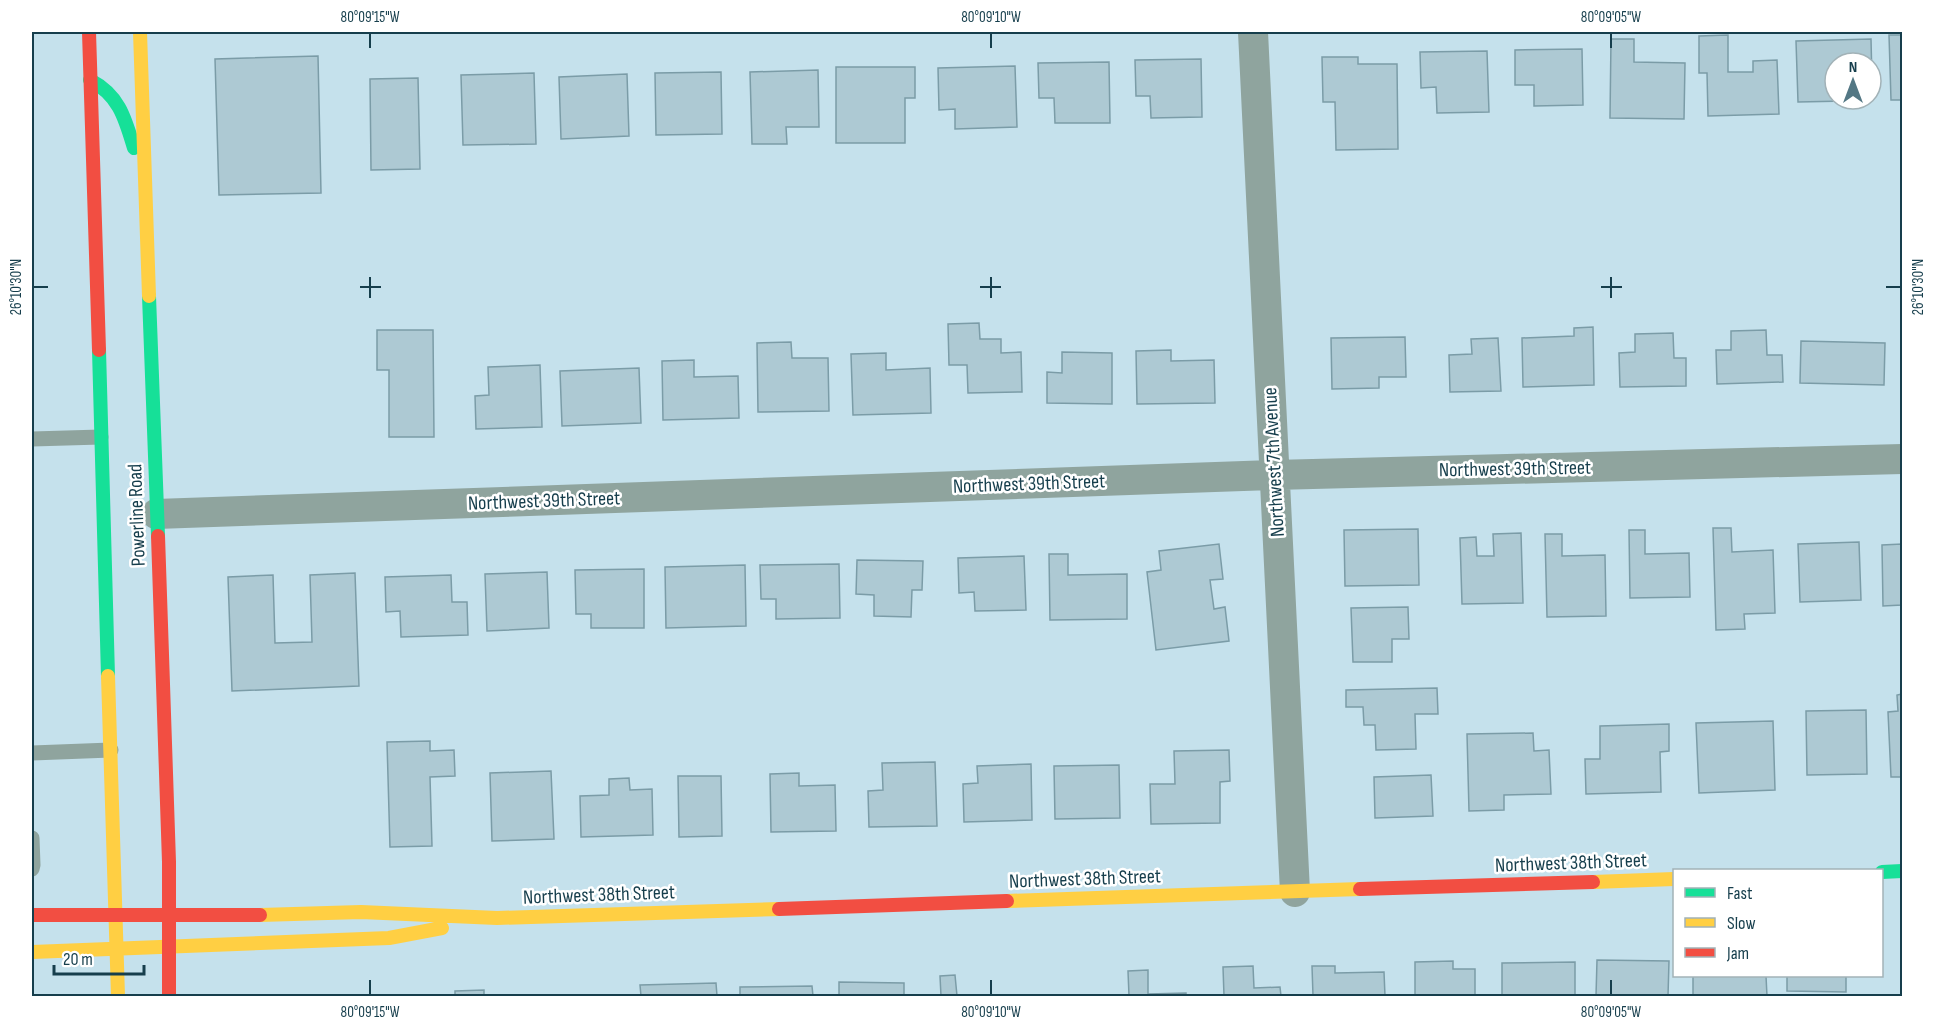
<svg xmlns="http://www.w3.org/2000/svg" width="1934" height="1028" font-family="'Sofia Sans Condensed',sans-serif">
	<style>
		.building { fill: #adc9d3; stroke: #7b9ca7; stroke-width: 1.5 }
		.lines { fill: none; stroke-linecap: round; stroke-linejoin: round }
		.lane { stroke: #8fa49e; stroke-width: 15 }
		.street { stroke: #8fa49e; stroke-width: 30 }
		.fast { stroke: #16e098; stroke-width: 14 }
		.slow { stroke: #ffcf43; stroke-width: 14 }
		.jam { stroke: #f24e42; stroke-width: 14 }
		.ticks { fill: none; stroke: #163e4c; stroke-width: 2 }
		.labels { text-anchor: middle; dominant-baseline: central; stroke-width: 5; stroke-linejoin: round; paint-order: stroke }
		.street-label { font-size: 20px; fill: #163e4c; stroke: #fff }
		.neatline { fill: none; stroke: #163e4c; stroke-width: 2 }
		.ticks-label { font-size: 15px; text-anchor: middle; fill: #163e4c }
	</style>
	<rect width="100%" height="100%" fill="#c5e1ec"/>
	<path class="building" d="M1728 35V72H1753V61L1777 60 1779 114 1708 116 1707 73H1699V36Z
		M1889 35H1902V100H1891Z
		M1611 39H1634V62L1685 63 1684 119 1610 118Z
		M1871 39 1872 80H1871V63H1835V99H1846V101L1798 102 1796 41Z
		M1582 49 1583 105 1534 106V85H1515V50Z
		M1487 51 1489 112 1437 113 1436 87 1421 88 1420 52Z
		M318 56 321 193 219 195 215 59Z
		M1322 57H1358V64H1397L1398 149 1336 150 1335 102H1323Z
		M1201 59 1202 117 1151 118 1150 96H1136L1135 60Z
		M1109 62 1110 123H1055L1054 98H1039L1038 63Z
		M1015 66 1017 127 955 129V109L939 110 938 68Z
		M836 67H915V98H905V143H836Z
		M818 70 819 127H786L787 144H752L750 72Z
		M721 72 722 134 656 135 655 73Z
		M534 73 536 144 463 145 461 75Z
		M627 74 629 136 561 139 559 77Z
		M418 78 420 169 371 170 370 79Z
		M979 323 980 339H1001V353L1021 352 1022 392 968 393 967 365H949L948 324Z
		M1593 327 1594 385 1523 387 1522 338 1574 336V328Z
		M377 330H433L434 437H389V370H377Z
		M1766 330 1767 355H1782L1783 382 1717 384 1716 350H1731V331Z
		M1673 333 1674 358H1686V386L1620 387 1619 353 1635 352V334Z
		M1405 337 1406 377H1379V388L1332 389 1331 338Z
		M1498 338 1501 391 1450 392 1449 355 1472 354 1471 339Z
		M1801 341 1885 343 1884 385 1800 383Z
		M791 342 792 358H828L829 411 758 412 757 343Z
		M1171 350V361L1214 360 1215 403 1137 404 1136 351Z
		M1062 352 1112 353V404L1047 403V372L1062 373Z
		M886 353V370L930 368 931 413 853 415 851 354Z
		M694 360V377L738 376 739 418 663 420 662 361Z
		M540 365 542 427 476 429 475 396 489 395 488 367Z
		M639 368 641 423 562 426 560 371Z
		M1713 528H1731L1732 552 1773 550 1775 613 1744 614 1745 629 1716 630Z
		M1418 529 1419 585 1345 586 1344 530Z
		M1629 530H1645V554L1689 553 1690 597 1630 598Z
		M1521 533 1523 603 1462 604 1460 538 1476 537 1477 556H1494L1493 534Z
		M1545 534H1562V556L1605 555 1606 616 1547 617Z
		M1859 542 1861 600 1800 602 1798 544Z
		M1219 544 1223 579 1210 580 1214 609 1225 607 1229 641 1156 650 1147 572 1161 570 1159 551Z
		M1902 544V605L1883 606 1882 545Z
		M1049 554H1068V575L1127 574V619L1050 620Z
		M1024 556 1026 610 975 611 974 592 959 593 958 558Z
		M857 560 923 561 922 590H912L911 617 874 616V595L856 594Z
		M839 564 840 618 776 619V599H761L760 565Z
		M745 565 746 626 666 628 665 567Z
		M644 569V628H591V614H576L575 570Z
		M547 572 549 628 487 631 485 574Z
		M355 573 359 686 232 691 228 577 273 575 275 643 312 642 310 575Z
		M451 575 452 602H467L468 635 401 637 400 611 386 612 385 577Z
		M1408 607 1409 639H1392V662H1353L1351 608Z
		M1437 688 1438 714H1415L1416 749 1376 750 1375 725H1364L1363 707H1346V690Z
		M1902 694V777H1891L1888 712 1898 711 1897 695Z
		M1866 710 1867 774 1807 775 1806 711Z
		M1773 721 1775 790 1699 793 1696 723Z
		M1669 724V751L1660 752 1661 792 1586 794 1585 759H1600V726Z
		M1533 733 1534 751 1549 750 1551 794 1504 795V810L1469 811 1467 734Z
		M430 741V751L454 750 455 776 430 777 432 846 390 847 387 742Z
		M1229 750 1230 781 1220 782V823L1151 824 1150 784H1175L1174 751Z
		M935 762 937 826 869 827 868 791 883 790 882 763Z
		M1031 764 1032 820 964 822 963 784 978 783 977 766Z
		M1119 765 1120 818 1055 819 1054 766Z
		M551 771 554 839 492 841 490 773Z
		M799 773V786L835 785 836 831 771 832 770 774Z
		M1431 775 1433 816 1375 818 1374 777Z
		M678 776H721L722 836 679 837Z
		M629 778 630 790 652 789 653 835 581 837 580 796 609 795V779Z
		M1597 960 1669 961 1668 996H1596Z
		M1453 961V969H1475V996H1415V962Z
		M1575 962V996H1502V963Z
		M1253 966 1254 988 1280 987 1281 996H1224L1223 967Z
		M1312 966H1335V973L1384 972 1385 996H1313Z
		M1148 970V994L1186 993V996H1129L1128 971Z
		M955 975 957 996H941L940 976Z
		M1693 976H1766L1767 996H1693Z
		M1787 976H1846V992L1787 991Z
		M839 982 904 983V996H839Z
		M716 983 717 996H641L640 985Z
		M812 986 813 996H740V987Z
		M484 990V996H455V991Z"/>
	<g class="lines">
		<path class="lane" d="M32 439 101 437
			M32 753 111 750
			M32 838 33 865 32 869"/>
		<path class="street" d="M1253 32 1295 892
			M156 514 1274 475 1902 459"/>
		<path class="fast" d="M90 80C119 95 125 118 134 148
			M149 296 158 536
			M99 350 108 676
			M1882 872 1902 871"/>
		<path class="slow" d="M140 32 149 296
			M108 676 118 996
			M1593 882 1674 879
			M1007 901 1360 889
			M260 915 361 912 497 918 779 909
			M32 952 389 938 442 928"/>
		<path class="jam" d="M89 32 99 350
			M158 536 169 862V996
			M1360 889 1593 882
			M779 909 1007 901
			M32 915H260"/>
	</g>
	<path class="ticks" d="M370 33V48M991 33V48M1611 33V48M370 277V298M991 277V298M1611 277V298M33 287H48M360 287H381M980 287H1001M1601 287H1622M1886 287H1901M370 980V995M991 980V995M1611 980V995"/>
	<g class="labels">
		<g class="street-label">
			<text transform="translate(1274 462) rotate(-93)">Northwest 7th Avenue</text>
			<text transform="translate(1515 469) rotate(-1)">Northwest 39th Street</text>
			<text transform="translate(1029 484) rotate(-2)">Northwest 39th Street</text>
			<text transform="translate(544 501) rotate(-2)">Northwest 39th Street</text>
			<text transform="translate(137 515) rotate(-92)">Powerline Road</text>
			<text transform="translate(1571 863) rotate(-2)">Northwest 38th Street</text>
			<text transform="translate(1085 879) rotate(-2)">Northwest 38th Street</text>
			<text transform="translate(599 895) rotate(-2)">Northwest 38th Street</text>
		</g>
	</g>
	<rect width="1934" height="1028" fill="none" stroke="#ffffff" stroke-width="66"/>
	<rect x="1673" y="869" width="210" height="108" fill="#ffffff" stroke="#a2b2b7" stroke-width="1.5"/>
	<rect x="1685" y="888" width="30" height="9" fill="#16e098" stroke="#a2b2b7" stroke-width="1.5"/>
	<text x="1727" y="899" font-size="18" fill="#163e4c">Fast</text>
	<rect x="1685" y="918" width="30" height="9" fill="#ffcf43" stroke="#a2b2b7" stroke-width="1.5"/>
	<text x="1727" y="929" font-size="18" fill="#163e4c">Slow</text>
	<rect x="1685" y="948" width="30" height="9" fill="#f24e42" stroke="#a2b2b7" stroke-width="1.5"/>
	<text x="1727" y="959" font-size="18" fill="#163e4c">Jam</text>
	<g transform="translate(1853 81)"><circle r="28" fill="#ffffff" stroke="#a2b2b7" stroke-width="1.5"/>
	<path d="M0-4.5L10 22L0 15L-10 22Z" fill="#537784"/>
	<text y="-9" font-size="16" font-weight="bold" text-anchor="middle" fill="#163e4c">N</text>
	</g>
	<path d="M54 965v9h90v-9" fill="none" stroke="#163e4c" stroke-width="3"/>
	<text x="63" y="965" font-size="18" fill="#163e4c" stroke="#ffffff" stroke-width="4.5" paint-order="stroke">20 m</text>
	<rect x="33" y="33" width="1868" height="962" class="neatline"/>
	<g class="ticks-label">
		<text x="370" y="22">80°09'15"W</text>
		<text x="991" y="22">80°09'10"W</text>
		<text x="1611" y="22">80°09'05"W</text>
		<text transform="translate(16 287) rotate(-90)" y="5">26°10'30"N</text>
		<text transform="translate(1918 287) rotate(-90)" y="5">26°10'30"N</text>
		<text x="370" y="1017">80°09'15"W</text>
		<text x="991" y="1017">80°09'10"W</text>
		<text x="1611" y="1017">80°09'05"W</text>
	</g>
</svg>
